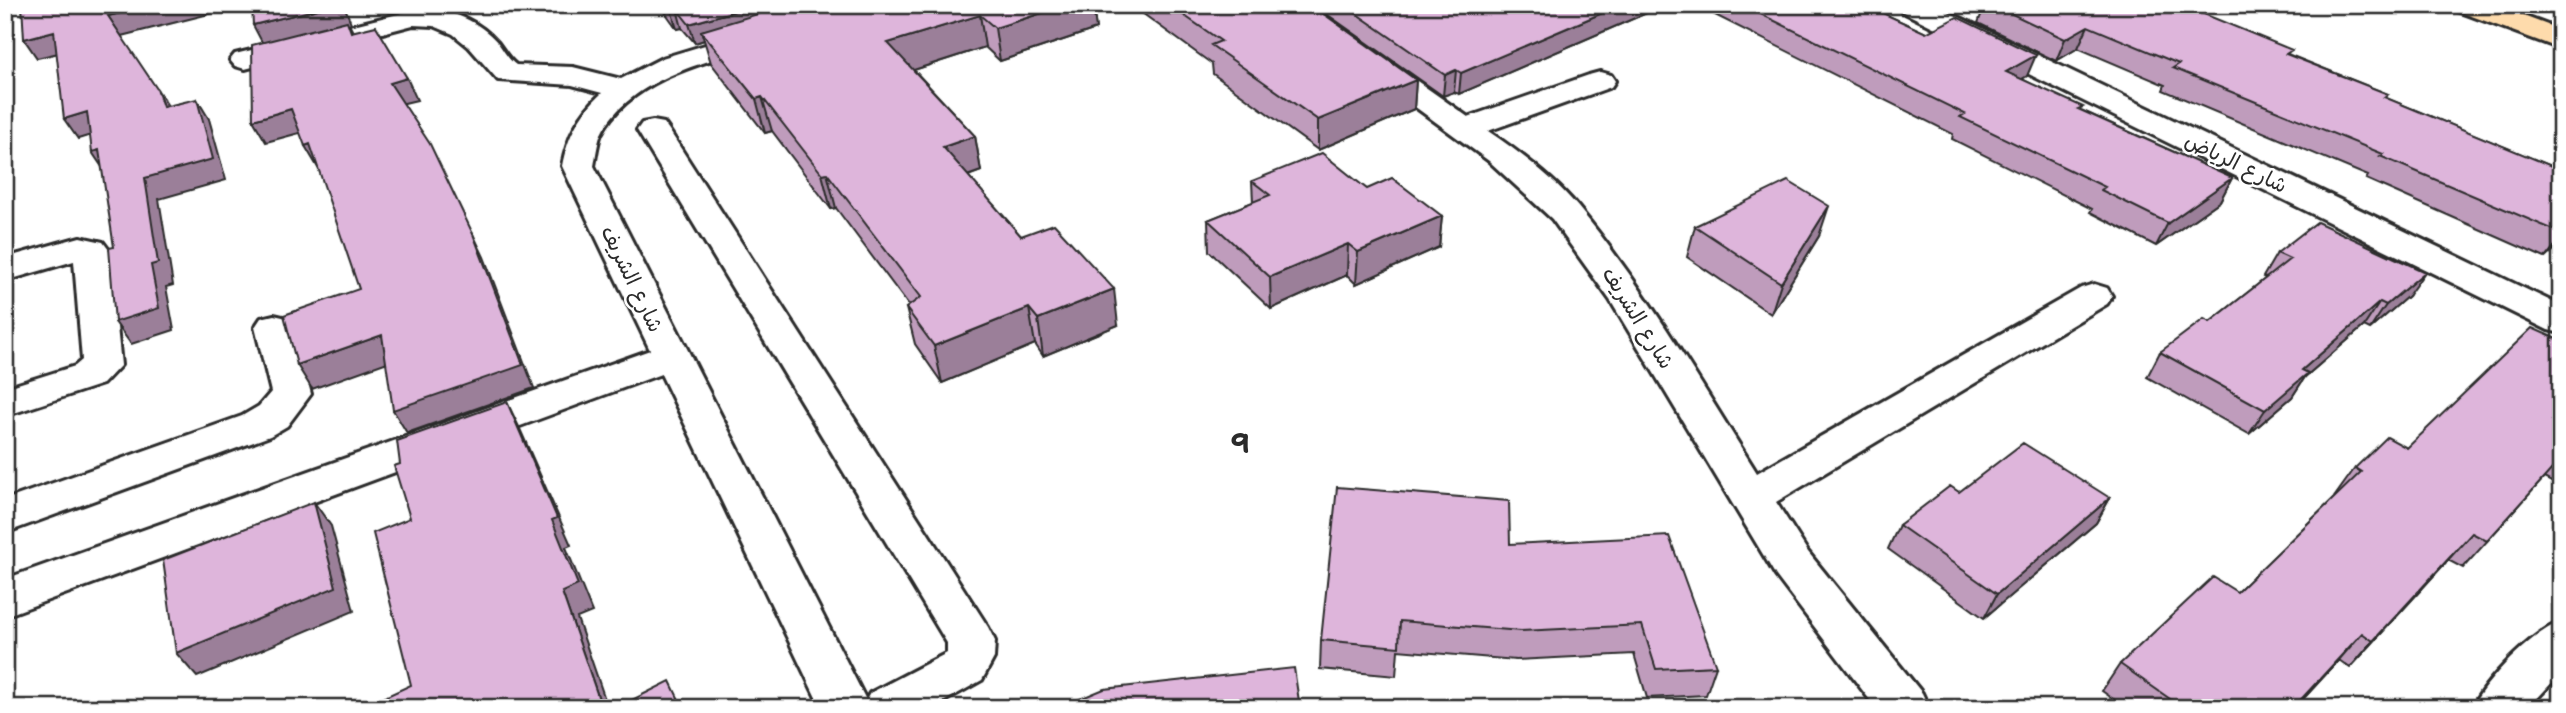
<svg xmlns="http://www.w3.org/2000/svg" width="2566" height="713" font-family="'Shantell Sans','Playpen Sans Arabic',sans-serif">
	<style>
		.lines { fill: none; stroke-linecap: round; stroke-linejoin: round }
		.minor-casing { stroke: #2b2b2b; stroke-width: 6 }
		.major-casing { stroke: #2b2b2b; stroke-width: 6 }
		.minor { fill: #fff; fill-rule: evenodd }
		.major { fill: #fedbac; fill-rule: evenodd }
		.wall { fill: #bf9cbc; stroke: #2b2b2b; stroke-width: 2 }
		.shaded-wall { fill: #9b7f99; stroke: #2b2b2b; stroke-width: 2 }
		.building { fill: #deb5db; stroke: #2b2b2b; stroke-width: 2 }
		.labels { text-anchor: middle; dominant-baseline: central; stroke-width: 5; stroke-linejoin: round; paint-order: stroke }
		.street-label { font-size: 21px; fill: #2b2b2b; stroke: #fff }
		.district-label { font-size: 28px; font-weight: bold; fill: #2b2b2b; stroke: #fff }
	</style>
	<rect width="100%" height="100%" fill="#fff"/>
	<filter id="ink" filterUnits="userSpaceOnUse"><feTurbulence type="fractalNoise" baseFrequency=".0143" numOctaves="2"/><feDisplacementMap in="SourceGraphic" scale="14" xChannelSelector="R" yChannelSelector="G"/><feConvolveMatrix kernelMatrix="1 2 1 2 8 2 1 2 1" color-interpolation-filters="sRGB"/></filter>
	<g filter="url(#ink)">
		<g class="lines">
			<defs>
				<path id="minor" d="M1276 5H1309L1468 117 1589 75 1600 72 1611 75 1615 81 1611 87 1488 131C1519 152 1554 178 1578 207 1646 289 1700 383 1757 473L2081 288 2094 284 2107 288 2112 296 2107 304 1776 502 1808 552 1922 693 1929 708H1876L1776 576 1610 300 1552 219 1489 161Z
					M1897 5H1934L2561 306V333L2548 330 1901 11Z
					M423 8C452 10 479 21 498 43 504 51 508 59 516 65L573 67 621 79 662 58 758 29 768 32 772 38 768 44C712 60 630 77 601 134 597 144 596 156 594 166L866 700 870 693 947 653V643L637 130 642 123 653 121 664 123 669 130 988 627 995 641 994 658 982 680 932 708H821L661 374 5 616V579L650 350 562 166C568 136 579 114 602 93L572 85 498 80 469 47 453 34 434 26 413 25 245 69 235 66 230 60 235 54Z
					M80 237 103 242 109 250 121 365 103 384 5 416V388L75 366 82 360 74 261 5 281V258Z
					M274 315 287 318 293 327 311 394 287 426 270 436 5 533V500L242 416 259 406 271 392 255 327 261 318Z
					M2561 622V673L2528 708H2472C2485 681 2533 631 2561 622Z"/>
				<path id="major" d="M2454 5H2494L2561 30V49L2458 11Z"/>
			</defs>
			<use href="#minor" class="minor-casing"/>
			<use href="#major" class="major-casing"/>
			<use href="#minor" class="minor"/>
			<use href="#major" class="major"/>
		</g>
		<path class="wall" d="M660 5H1093L1096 29 1000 61 985 47 914 70 975 136 981 171 968 176 1021 236 1118 325 1043 356 1035 344 942 383 915 344 906 308 909 306 836 208 831 209 772 131 765 133 711 63 704 40 695 43 682 28 677 29Z
			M1131 5H1311L1416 80 1414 109 1318 150 1213 74 1212 64Z
			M1314 5H1504L1507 7 1512 5H1665L1459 94 1454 92 1443 96Z
			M1695 5H1865L1926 33 2027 76 2022 79 2081 110 2232 178 2220 201 2156 246 2090 212 2092 209 1952 139 1953 134Z
			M1985 5H2182L2290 55 2388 94 2386 98 2561 170V243L2545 258 2366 179 2368 176 2163 90 2165 85 2078 48 2056 61 1978 23Z
			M1252 181 1367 189 1442 216 1439 247 1356 284 1347 275 1271 309 1209 251 1208 220 1253 202Z
			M1695 226 1819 236 1771 314 1687 257Z
			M2277 253 2408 296 2370 329 2364 326 2305 377 2292 397 2249 434 2147 377 2160 352 2210 322 2266 278 2263 277Z
			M2561 341V481L2557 485 2544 478 2463 568 2448 560 2350 668 2339 660 2295 708H2126L2102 691 2120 664 2237 592 2336 496H2335L2355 468 2407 448Z
			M1959 492 2110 498 2096 523 1984 618 1888 549 1899 525Z
			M1510 544 1716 666 1706 695 1647 698 1634 654 1516 660 1398 650 1396 676 1320 669 1321 640Z"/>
		<path class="shaded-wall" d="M154 5H245L121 36 108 16Z
			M334 5H344L351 23 349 24 358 42 263 44 253 25Z
			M756 5H828L701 31 704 40 695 43 689 24Z
			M1067 5H1093L1096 29 1000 61 995 28Z
			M1621 5H1665L1459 94 1461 73Z
			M677 9 682 28 677 29 671 10Z
			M980 15 985 47 895 76 888 43Z
			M2088 26 2078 48 2056 61 2065 39Z
			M54 31 67 51 37 58 24 39Z
			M2036 55 2027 76 1997 93 2006 72Z
			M1456 70 1454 92 1443 96 1445 75Z
			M407 78 417 100 400 104 390 83Z
			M1416 80 1414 109 1318 150V120Z
			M157 89 170 109 163 107Z
			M762 97 772 131 765 133 756 99Z
			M197 99 209 119 226 180 159 199 173 285 166 287 174 330 131 344 115 322 151 265 145 178Z
			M291 109 303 132 266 142 253 120Z
			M87 112 101 132 78 139 64 119Z
			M975 136 981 171 950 182 943 147Z
			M310 144 323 167 318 168 305 146Z
			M99 150 106 173 92 152Z
			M827 173 836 208 831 209 822 174Z
			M2232 178 2220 201 2156 246 2168 223Z
			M1829 206 1819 236 1771 314 1781 283Z
			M1442 216 1439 247 1356 284 1358 252Z
			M473 234 484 257 534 388 407 433 393 410Z
			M2561 238V243L2545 258Z
			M1348 244 1347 275 1271 309 1270 277Z
			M2425 272 2408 296 2370 329 2386 305Z
			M1114 289 1118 325 1043 356 1038 319Z
			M2380 302 2364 326 2305 377 2292 397 2249 434 2265 410 2302 370Z
			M1029 308 1035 344 942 383 934 346Z
			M382 335 396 359 312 389 297 365Z
			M507 402 520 429 571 545 566 547 592 612 577 618 608 708H602L562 592Z
			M2110 498 2096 523 1984 618 1997 594Z
			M314 502 331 526 354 611 197 677 176 653Z
			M2472 533 2448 560 2350 668 2373 641Z
			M2362 633 2339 660 2295 708H2293Z"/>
		<path class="building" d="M22 5H154L108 16 157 89 163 107 197 99 213 159 145 178 158 263 151 265 159 308 115 322 109 248 114 247 99 150 92 152 87 112 64 119 54 31 24 39Z
			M252 5H334L253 25Z
			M668 5H756L689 24 677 9 671 10Z
			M788 5H1067L995 28 980 15 888 43 975 136 943 147 1021 236 1054 224 1114 289 1038 319 1029 308 934 346 906 308 921 297 827 173 822 174 762 97 756 99 701 31Z
			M1169 5H1311L1416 80 1318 120 1211 45 1221 41Z
			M1344 5H1504L1507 7 1512 5H1621L1461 73 1456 70 1445 75Z
			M1742 5H1865L1926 33 1957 17 2036 55 2006 72 2083 107 2078 109 2232 178 2168 223 2101 190 2105 187 1960 117 1965 114Z
			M1993 5H2182L2292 50 2286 54 2388 94 2384 97 2561 170V233L2380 156 2383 154 2173 68 2179 64 2088 26 2065 39Z
			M347 21 351 32 376 26 407 78 390 83 430 144 473 234 523 365 393 410 382 335 297 365 284 315 359 289 310 144 305 146 291 109 253 120 252 45Z
			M1322 153 1367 189 1392 178 1442 216 1358 252 1348 244 1270 277 1208 220 1270 195 1252 181Z
			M1788 181 1829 206 1781 283 1695 226Z
			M2317 222 2425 272 2386 305 2380 302 2302 370 2308 373 2265 410 2160 352 2204 319 2210 322 2290 259 2277 253Z
			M2532 328 2561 341V459L2487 541 2472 533 2373 641 2362 633 2293 708H2183L2120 664 2213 577 2237 592 2361 472 2355 468 2387 437 2407 448Z
			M507 402 557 518 552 520 578 585 562 592 602 708H361L411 685 373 533 410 518 394 466 400 464 397 441Z
			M2023 443 2110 498 1997 594 1899 525 1950 486 1959 492Z
			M1337 487 1509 501 1510 544 1669 536 1716 666 1656 669 1642 625 1521 631 1400 621 1399 647 1321 640Z
			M314 502 336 587 176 653 163 560Z
			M1294 668 1300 708H1058L1104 689Z
			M670 681 683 708H616Z"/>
	</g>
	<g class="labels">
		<g class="street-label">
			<text transform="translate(2236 163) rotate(26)">شارع الرياض</text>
			<text transform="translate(632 279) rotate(64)">شارع الشريف</text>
			<text transform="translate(1638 318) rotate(58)">شارع الشريف</text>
		</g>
		<g class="district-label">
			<text x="1240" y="443">9</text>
		</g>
	</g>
	<rect width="2566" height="713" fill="none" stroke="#fff" stroke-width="28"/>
	<rect x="14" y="14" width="2538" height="685" fill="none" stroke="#2b2b2b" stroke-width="2.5" filter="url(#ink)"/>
</svg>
